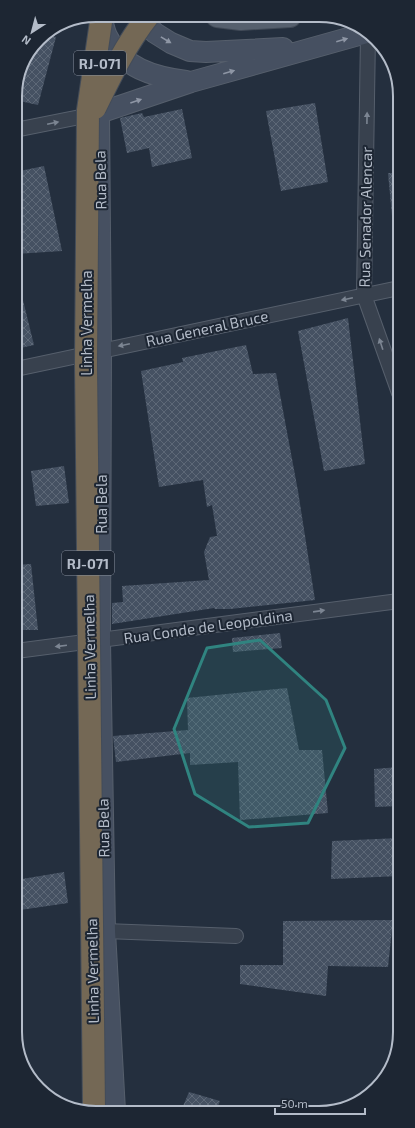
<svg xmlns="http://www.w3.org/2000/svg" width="415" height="1128" font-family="'Exo 2',sans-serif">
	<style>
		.building { fill: url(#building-cross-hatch) }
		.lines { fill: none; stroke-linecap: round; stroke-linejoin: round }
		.street-casing { stroke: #565f6c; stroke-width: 16 }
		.secondary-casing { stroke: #565f6c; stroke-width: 22 }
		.primary-casing { stroke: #414a57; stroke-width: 24 }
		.street { stroke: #38414e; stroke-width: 14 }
		.secondary { stroke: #465061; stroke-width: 20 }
		.primary { stroke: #56606e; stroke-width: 22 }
		.highway-bridge-casing { stroke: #434c59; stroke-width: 24; stroke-linecap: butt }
		.highway-bridge { stroke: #746855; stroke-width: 22 }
		.oneway { fill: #8e96a5 }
		.oneway2 { fill: #7c8592 }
		.marked { fill: #308480; fill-opacity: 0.2; stroke: #308480; stroke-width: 3; stroke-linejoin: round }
		.labels { text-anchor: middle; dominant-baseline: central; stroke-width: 4; stroke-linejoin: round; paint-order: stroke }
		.shield { fill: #1d2633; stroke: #878f9c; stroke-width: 1 }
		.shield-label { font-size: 14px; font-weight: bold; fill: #b4bcc9 }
		.street-label { font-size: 15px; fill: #b4bcc9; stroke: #1d2633 }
		.rim { fill: none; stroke: #b4bcc9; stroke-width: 2 }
	</style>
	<defs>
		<pattern id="building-cross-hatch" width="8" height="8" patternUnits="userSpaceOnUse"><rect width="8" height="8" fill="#455162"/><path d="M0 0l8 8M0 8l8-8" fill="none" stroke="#5d6877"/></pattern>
	</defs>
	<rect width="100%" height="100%" fill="#242f3e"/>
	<path class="building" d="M45 34 56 37 38 105 15 100V91L23 60Z
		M315 103 328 182 281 191 266 111Z
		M182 109 192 158 152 167 149 148 127 153 120 118 142 113 144 117Z
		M44 166 62 251 15 254V228L18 227 15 214V172Z
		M388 173H399V216H392Z
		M15 284H19L34 345 16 349Z
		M348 318 365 464 324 471 298 331Z
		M246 345 253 374 276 373 298 491 315 600 230 609H215L214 608 112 624V603L123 602 122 586 209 580 204 552 210 537 217 536 212 505 207 507 203 480 159 487 141 371 183 362 182 358Z
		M64 466 69 503 36 506 31 471Z
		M31 564 38 630H16V565Z
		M280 633 282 648 233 652 232 638Z
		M287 688 299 750H322L328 813 240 820 238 762 190 765V753L116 762 113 736 188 730 187 698Z
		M399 767V806L375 807 374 769Z
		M400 838V876L331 879 332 841Z
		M64 872 68 903 20 910 16 880Z
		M393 920 388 967 328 966 326 996 240 984V965H283V921Z
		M189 1092 220 1101 216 1111H181Z"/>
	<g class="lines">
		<defs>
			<path id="street" d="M368 34 364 295 399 393
				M15 130 95 114
				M16 369 399 288
				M16 651 399 601
				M105 931 236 936"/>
			<path id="secondary" d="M101 15C103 22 104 30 107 36 122 68 154 77 186 81
				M136 15 155 33 171 43 190 51 206 52 283 48
				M115 1111 105 931 100 641 101 350 99 113 191 82 366 33"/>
			<path id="primary" d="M217 16 241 19 290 16"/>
		</defs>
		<use href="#street" class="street-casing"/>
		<use href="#secondary" class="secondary-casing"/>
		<use href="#primary" class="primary-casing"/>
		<use href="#street" class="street"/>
		<use href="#secondary" class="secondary"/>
		<use href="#primary" class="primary"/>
		<defs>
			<path id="highway-bridge" d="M95 108C111 75 126 44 149 15
				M94 1111 86 364 88 110 102 15"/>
		</defs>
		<use href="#highway-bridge" class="highway-bridge-casing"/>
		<use href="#highway-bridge" class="highway-bridge"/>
	</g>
	<defs><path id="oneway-solid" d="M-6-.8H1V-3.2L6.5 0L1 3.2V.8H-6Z"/></defs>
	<g class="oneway">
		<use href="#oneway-solid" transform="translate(166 40) rotate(31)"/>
		<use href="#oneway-solid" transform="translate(342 40) rotate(-16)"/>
		<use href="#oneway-solid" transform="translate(229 72) rotate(-16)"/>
		<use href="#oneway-solid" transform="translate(136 101) rotate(-19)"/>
	</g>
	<g class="oneway2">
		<use href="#oneway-solid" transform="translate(367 118) rotate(-89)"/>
		<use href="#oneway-solid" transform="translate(53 123) rotate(-12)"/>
		<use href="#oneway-solid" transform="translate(347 299) rotate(168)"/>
		<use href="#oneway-solid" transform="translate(381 344) rotate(-108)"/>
		<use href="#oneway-solid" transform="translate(124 345) rotate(168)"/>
		<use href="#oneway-solid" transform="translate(319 611) rotate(-8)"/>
		<use href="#oneway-solid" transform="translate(61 646) rotate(173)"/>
	</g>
	<path class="marked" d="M260 640 326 700 345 748 308 823 249 827 195 794 174 729 207 648Z"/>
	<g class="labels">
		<g class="shield">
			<rect x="74" y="51" width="52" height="24" rx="3"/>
			<rect x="62" y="551" width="52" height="24" rx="3"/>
		</g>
		<g class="shield-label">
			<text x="100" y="63">RJ-071</text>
			<text x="88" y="563">RJ-071</text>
		</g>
		<g class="street-label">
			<text transform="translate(100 180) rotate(-91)">Rua Bela</text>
			<text transform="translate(365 217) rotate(-89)">Rua Senador Alencar</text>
			<text transform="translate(86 323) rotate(-90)">Linha Vermelha</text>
			<text transform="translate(207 328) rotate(-12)">Rua General Bruce</text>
			<text transform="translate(101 504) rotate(-90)">Rua Bela</text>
			<text transform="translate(208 626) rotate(-8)">Rua Conde de Leopoldina</text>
			<text transform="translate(89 647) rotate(-91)">Linha Vermelha</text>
			<text transform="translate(103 828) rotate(-91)">Rua Bela</text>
			<text transform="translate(92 971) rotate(-91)">Linha Vermelha</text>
		</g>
	</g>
	<path d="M0 0H415V1128H0ZM96 22H319A74 74 0 0 1 393 96V1032A74 74 0 0 1 319 1106H96A74 74 0 0 1 22 1032V96A74 74 0 0 1 96 22Z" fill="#1d2633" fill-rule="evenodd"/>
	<path class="rim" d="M96 22H319A74 74 0 0 1 393 96V1032A74 74 0 0 1 319 1106H96A74 74 0 0 1 22 1032V96A74 74 0 0 1 96 22Z"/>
	<g transform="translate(32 32) rotate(216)" stroke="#1d2633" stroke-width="3" paint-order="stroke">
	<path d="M0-3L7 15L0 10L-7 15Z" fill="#b4bcc9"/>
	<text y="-6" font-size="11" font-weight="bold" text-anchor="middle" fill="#b4bcc9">N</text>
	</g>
	<path d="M275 1108v6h90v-6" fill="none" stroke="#b4bcc9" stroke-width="2"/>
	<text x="281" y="1108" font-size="12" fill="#b4bcc9" stroke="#1d2633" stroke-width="3" paint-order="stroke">50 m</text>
</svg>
